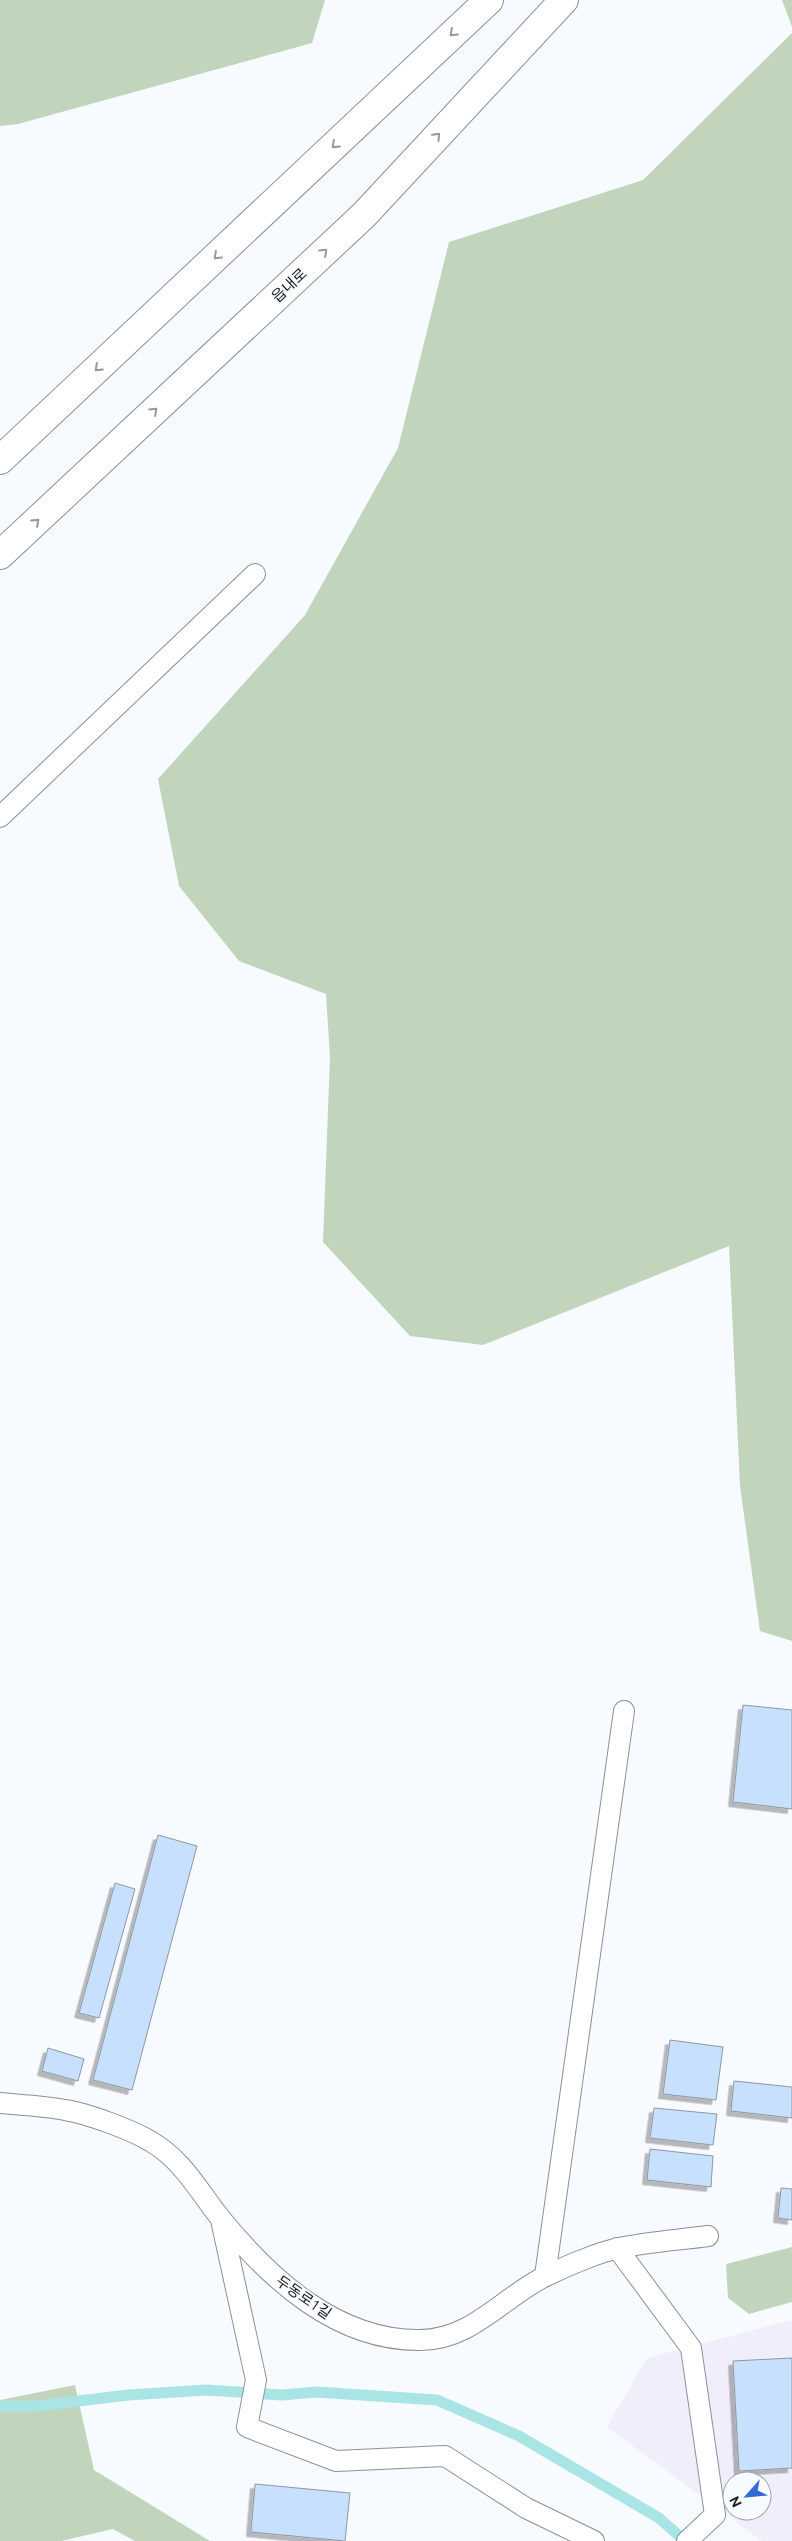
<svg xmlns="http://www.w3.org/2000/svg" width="792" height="2541" font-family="Ubuntu,'Noto Sans KR',sans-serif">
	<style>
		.industrial { fill: #f0eefb; fill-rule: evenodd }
		.green { fill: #c1d5bd }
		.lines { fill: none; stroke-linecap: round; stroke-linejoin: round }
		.stream { stroke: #a9e5e5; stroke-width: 11 }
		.building { fill: #c7e0fd; stroke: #90979e; filter: url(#shadow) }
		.service-casing { stroke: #899097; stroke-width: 22 }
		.tertiary-casing { stroke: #899097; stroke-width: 30 }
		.service { stroke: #fff; stroke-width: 20 }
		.tertiary { stroke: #fff; stroke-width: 28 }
		.oneway { stroke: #97989a }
		.labels { text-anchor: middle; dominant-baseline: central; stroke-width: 4; stroke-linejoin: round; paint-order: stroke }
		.street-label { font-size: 15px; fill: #181b1e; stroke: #f7fafe }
	</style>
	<defs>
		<filter id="shadow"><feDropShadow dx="-4.5" dy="4.5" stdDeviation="0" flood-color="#0004"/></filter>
	</defs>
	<rect width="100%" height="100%" fill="#f7fafe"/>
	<path class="industrial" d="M792 2320V2541H762L607 2427 647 2358ZM732 2481H762V2511H732Z"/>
	<path class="green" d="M0 0H325L312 43 18 124 0 126Z
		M782 0H792V27Z
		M792 33V1641L760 1631 740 1486 729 1246 483 1345 410 1336 323 1242 330 1057 326 994 239 961 179 886 158 779 305 615 398 448 449 242 643 180Z
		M792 2247V2302L749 2314 728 2298 726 2264Z
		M75 2385 94 2470 210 2541H135L113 2529 61 2541H0V2400Z"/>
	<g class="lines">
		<path class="stream" d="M0 2406H37L128 2395 207 2390 282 2395 316 2392 437 2400 519 2436 659 2518 685 2541"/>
	</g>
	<path class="building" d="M743 1705 792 1710V1809L733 1802Z
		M158 1835 197 1846 132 2090 93 2080Z
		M115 1883 135 1889 99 2018 79 2013Z
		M670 2040 723 2047 716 2100 663 2094Z
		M48 2048 84 2059 78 2081 42 2071Z
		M734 2081 792 2087V2118L731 2111Z
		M654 2108 717 2114 713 2145 650 2138Z
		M650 2149 713 2156 711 2187 647 2180Z
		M781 2188 792 2189V2220L778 2218Z
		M792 2358V2468L739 2471 733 2361Z
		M255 2484 350 2493 345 2541 251 2532Z"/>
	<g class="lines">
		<defs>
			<path id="service" d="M0 817 255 574
				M0 2103C22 2105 44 2106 65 2110 86 2113 132 2130 150 2141 182 2159 198 2190 221 2219 270 2279 337 2341 420 2340 472 2340 504 2296 546 2276 564 2267 599 2252 619 2248 648 2242 679 2240 708 2236
				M221 2220 256 2380 247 2427 336 2461 445 2456 526 2508 594 2541
				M617 2248 691 2348 715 2515 687 2541
				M545 2276 624 1711"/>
			<path id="tertiary" d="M0 460 489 0
				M0 555 364 215 564 0"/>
		</defs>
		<use href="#service" class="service-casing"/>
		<use href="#tertiary" class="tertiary-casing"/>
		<use href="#service" class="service"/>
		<use href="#tertiary" class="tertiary"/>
	</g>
	<defs><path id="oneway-chevron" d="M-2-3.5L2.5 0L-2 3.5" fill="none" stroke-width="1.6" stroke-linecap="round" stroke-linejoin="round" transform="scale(1.25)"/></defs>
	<g class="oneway">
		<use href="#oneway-chevron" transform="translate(453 33) rotate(137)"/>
		<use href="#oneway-chevron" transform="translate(437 136) rotate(-47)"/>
		<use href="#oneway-chevron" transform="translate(335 145) rotate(137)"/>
		<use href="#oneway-chevron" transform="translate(324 252) rotate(-43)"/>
		<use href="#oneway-chevron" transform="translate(217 256) rotate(137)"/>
		<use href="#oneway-chevron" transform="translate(98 368) rotate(137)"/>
		<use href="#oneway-chevron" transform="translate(154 411) rotate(-43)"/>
		<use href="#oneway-chevron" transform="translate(36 522) rotate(-43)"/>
	</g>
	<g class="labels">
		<g class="street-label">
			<text transform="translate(289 285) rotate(-43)">읍내로</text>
			<text transform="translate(304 2297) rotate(35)">두동로1길</text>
		</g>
	</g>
	<g transform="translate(747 2496) rotate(243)"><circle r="24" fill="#f7fafe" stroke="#9ea1a4"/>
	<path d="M0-4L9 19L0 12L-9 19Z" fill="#3269d8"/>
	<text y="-8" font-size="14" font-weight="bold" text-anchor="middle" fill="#181b1e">N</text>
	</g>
</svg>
